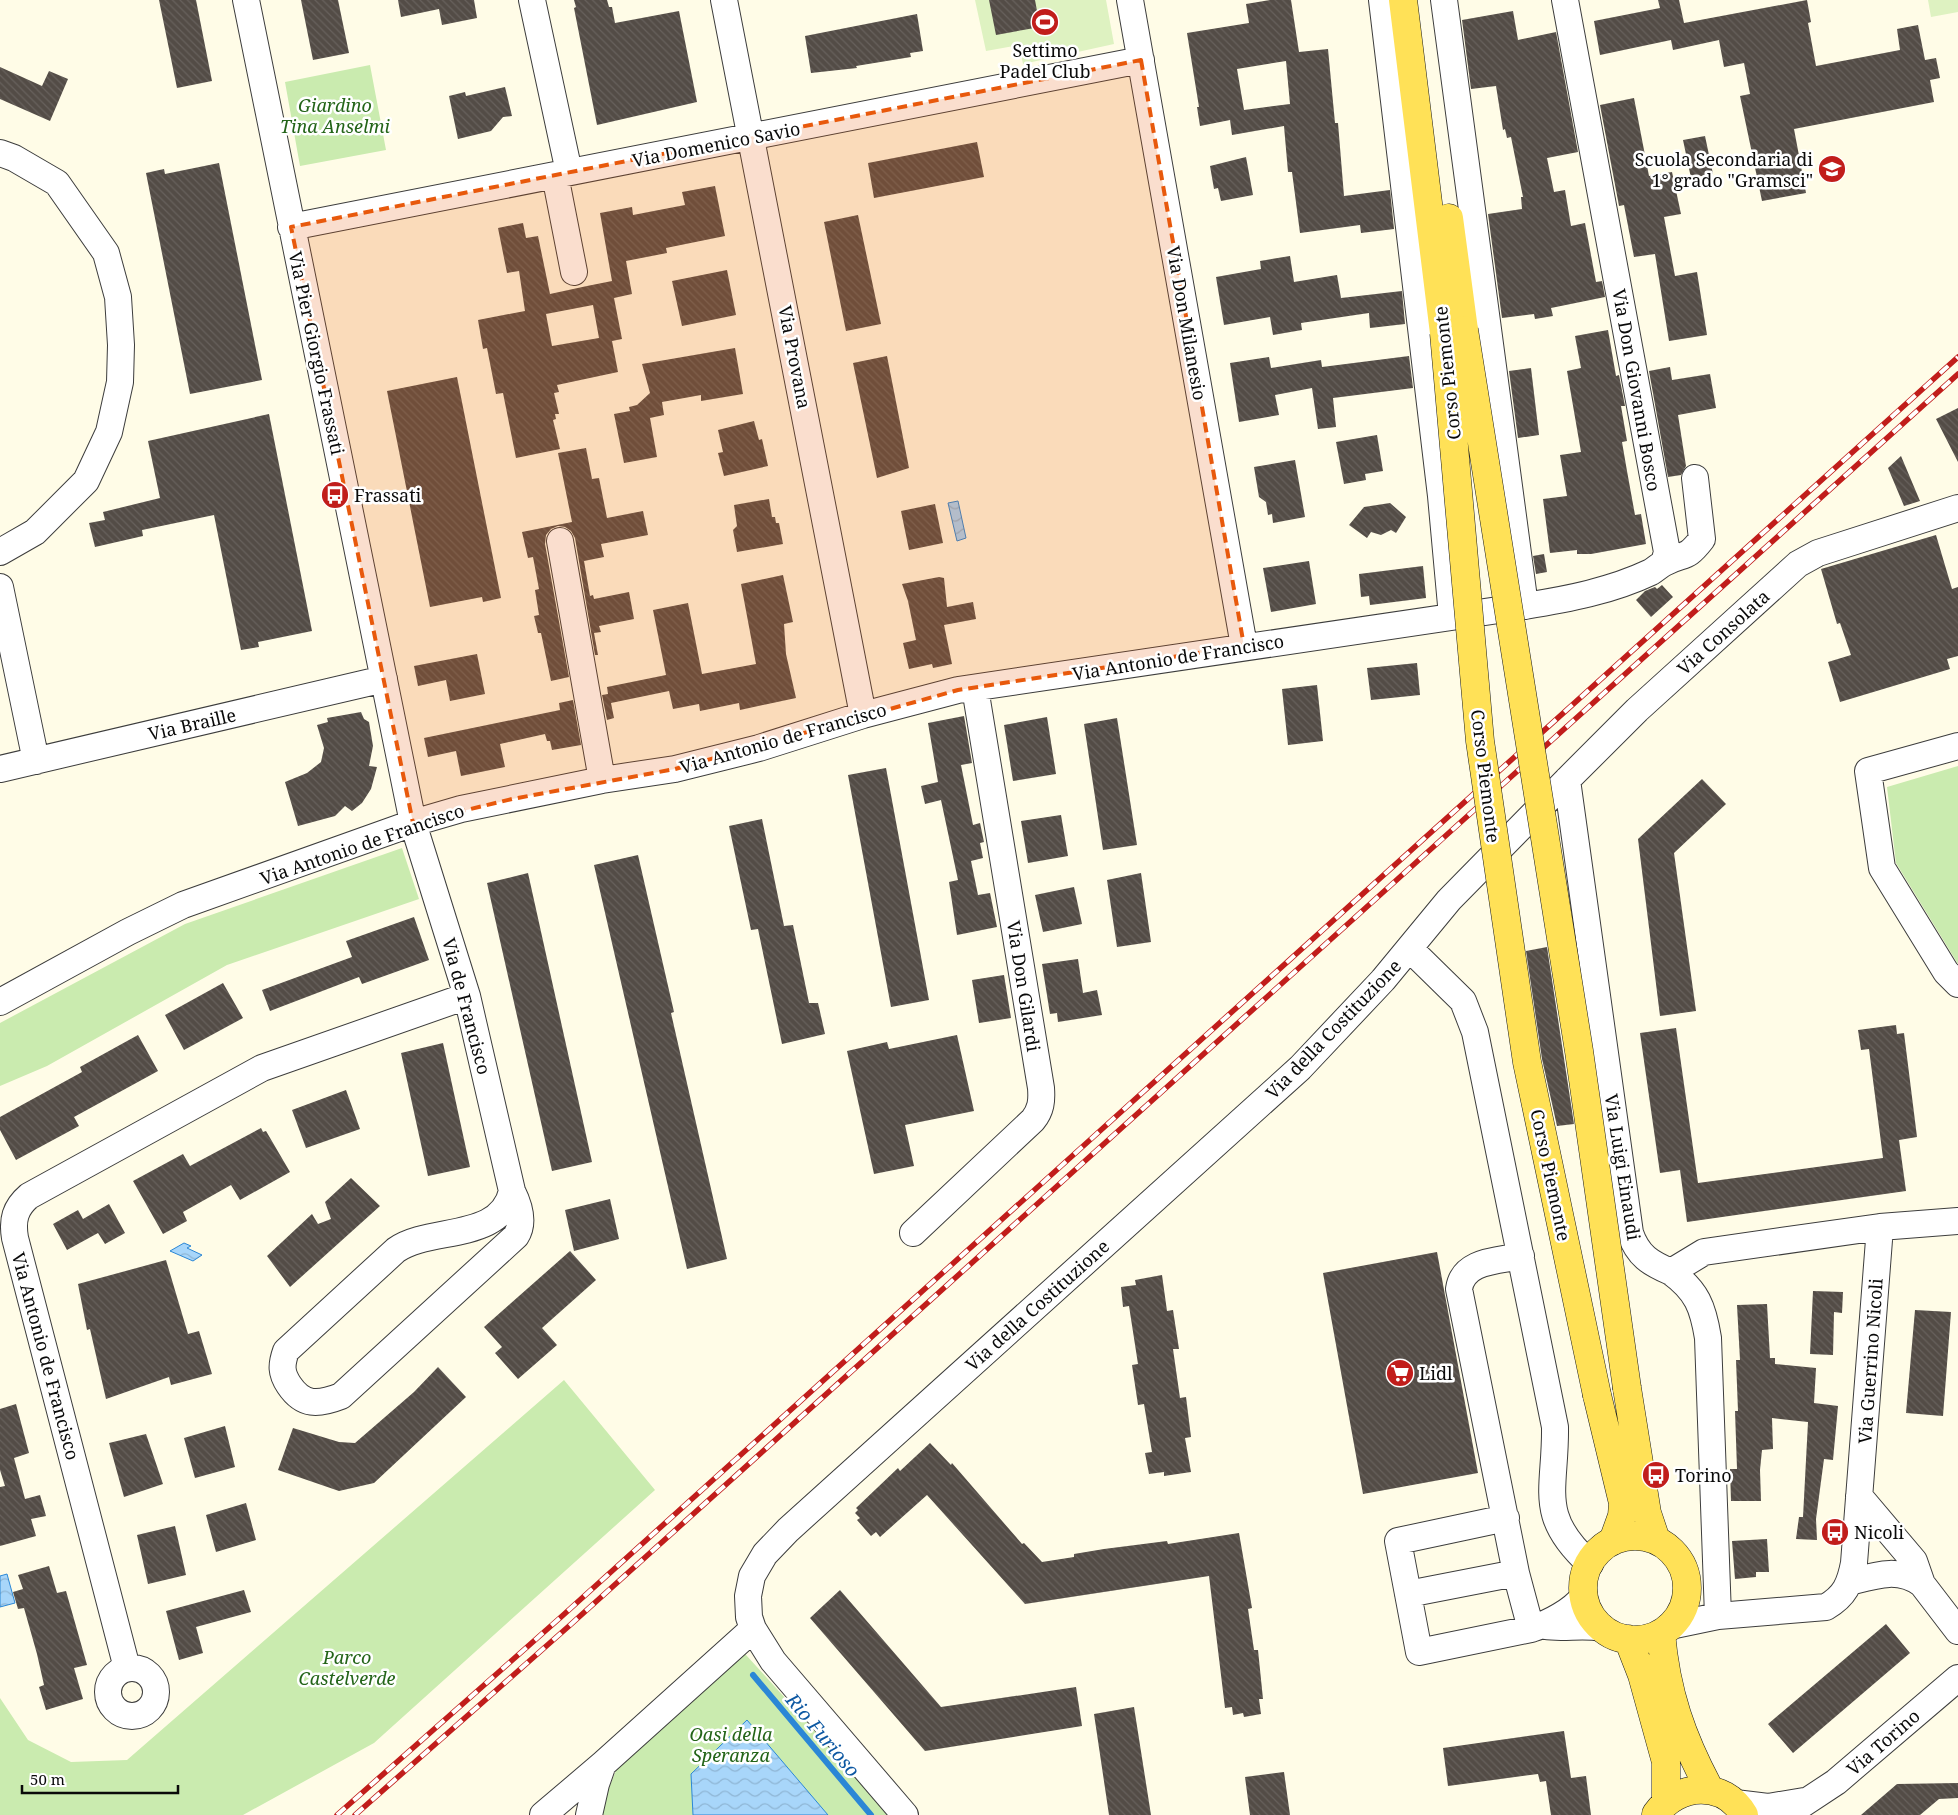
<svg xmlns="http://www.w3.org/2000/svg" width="1958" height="1815" font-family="'Noto Serif',serif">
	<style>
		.park { fill: #caebaf }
		.pitch { fill: #def2c1 }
		.water { fill: url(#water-waves); stroke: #2b87d6 }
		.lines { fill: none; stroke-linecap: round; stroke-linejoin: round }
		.stream { stroke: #2b87d6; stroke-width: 6 }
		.building { fill: url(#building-back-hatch); fill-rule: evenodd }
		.minor-casing { stroke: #3d3d3d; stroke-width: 28 }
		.major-casing { stroke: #1b1b1b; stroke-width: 29 }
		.minor { stroke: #fff; stroke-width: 26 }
		.major { stroke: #ffe157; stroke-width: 28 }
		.rail-casing { stroke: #c11d1b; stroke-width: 5.5 }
		.rail { stroke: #fff; stroke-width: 4; stroke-dasharray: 11; stroke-linecap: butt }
		.major-bridge-casing { stroke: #1b1b1b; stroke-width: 29; stroke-linecap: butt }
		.major-bridge { stroke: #ffe157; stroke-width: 28 }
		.marked { fill: #e8590c; fill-opacity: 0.2; stroke: #e8590c; stroke-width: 4; stroke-dasharray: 10 6; stroke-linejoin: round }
		.labels { text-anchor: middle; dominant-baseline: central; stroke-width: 5; stroke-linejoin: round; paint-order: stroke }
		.poi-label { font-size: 18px; fill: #0a0a0a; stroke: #fff; text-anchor: start }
		.park-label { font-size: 18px; font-style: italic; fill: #236418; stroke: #fff }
		.street-label { font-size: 18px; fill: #0a0a0a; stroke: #fff }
		.water-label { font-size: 19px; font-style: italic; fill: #0d58a2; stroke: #fff }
	</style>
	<defs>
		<pattern id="water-waves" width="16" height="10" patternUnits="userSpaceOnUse" patternTransform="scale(1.25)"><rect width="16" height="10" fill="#a8d6fa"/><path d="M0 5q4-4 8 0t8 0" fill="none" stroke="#8fb6d5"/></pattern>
		<pattern id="building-back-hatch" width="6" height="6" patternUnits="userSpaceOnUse" patternTransform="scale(1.25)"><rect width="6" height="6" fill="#534c46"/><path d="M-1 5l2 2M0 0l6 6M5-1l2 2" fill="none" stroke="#67615c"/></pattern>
	</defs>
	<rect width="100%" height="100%" fill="#fffce7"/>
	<path class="park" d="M370 65 386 150 300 166 285 82Z
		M1958 766V964L1896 863 1887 787Z
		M402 848 419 899 227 965 47 1066 0 1086V1023L185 924Z
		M564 1380 655 1490 374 1743 243 1815H0V1698L28 1740 71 1762 127 1760Z
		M737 1645 891 1815H598L628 1741Z"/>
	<path class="pitch" d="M975 0H1106L1114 44 1023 64 1019 45 986 51Z
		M1928 0H1958V12L1931 17Z"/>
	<path class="water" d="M958 501 966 538 957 541 948 503Z
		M184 1243 191 1246 187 1248 202 1255 193 1261 170 1251Z
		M7 1574 15 1603 0 1607V1576Z
		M747 1720 828 1815H693L691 1774Z"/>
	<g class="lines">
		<path class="stream" d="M753 1675 871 1815"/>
	</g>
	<path class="building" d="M159 0H196L212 81 177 88Z
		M301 0H338L349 53 313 60Z
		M398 0H474L477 18 442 25 439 9 401 17Z
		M574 0H607L609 7H612L615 23 679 11 697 102 597 125 574 8 576 7Z
		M989 0H1035L1040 27 996 35Z
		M1270 0H1291L1299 52 1328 49 1335 123H1338L1344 196 1390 190 1394 229 1361 233 1360 225 1300 233 1292 172H1288L1284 126 1232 135 1230 120 1200 126 1197 107H1199L1187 33 1249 23 1246 4ZM1286 61 1290 104 1244 110 1237 69Z
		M1658 0H1679L1684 23 1807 0 1811 22 1808 23 1816 66 1900 50 1897 29 1918 25 1925 60 1936 58 1940 78 1930 80 1934 102 1794 129 1806 193 1762 201 1740 96 1750 94 1744 63 1724 67 1719 40 1673 50 1671 40 1600 55 1594 21 1660 8Z
		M1513 11 1518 40 1556 32 1578 152 1547 158 1554 192 1565 190 1571 226 1585 223 1596 282 1602 281 1605 297 1551 308 1553 316 1535 319 1534 314 1502 318 1488 214 1522 209 1521 197H1523L1511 137 1507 138 1505 129 1503 130 1496 86 1471 89 1462 20Z
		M917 14 923 51 910 53 911 57 856 66 857 68 811 73 805 36Z
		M0 67 42 86 49 71 68 79 50 121 0 99Z
		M505 87 512 116 503 117 491 131 458 139 449 96 465 92 466 96Z
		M1634 98 1649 176 1672 172 1681 214 1664 217 1675 276 1697 272 1707 335 1669 341 1655 254 1634 257 1624 205 1619 206 1600 105Z
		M1705 136 1713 174 1691 178 1683 140Z
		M977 142 984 177 874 198 868 163Z
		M1246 157 1253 195 1221 201 1218 188 1214 189 1210 166Z
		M219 163 262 380 190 394 146 173 164 169 165 174Z
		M715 186 725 236 666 248 667 253 626 261 632 294 614 298 622 339 612 341 618 372 557 385 559 392 554 393 559 414H555L556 419 553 420 560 449 516 458 503 393 496 394 487 348 483 349 478 320 525 311 519 271 507 273 498 228 523 223 526 238 538 236 550 294 587 286 612 281 600 213 632 207 633 215 685 205 682 192ZM593 305 599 338 552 346 546 314Z
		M858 215 881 324 846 331 824 222Z
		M1290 256 1294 282 1337 275 1341 298 1402 291 1405 324 1370 328 1369 313 1301 323 1302 330 1273 335 1270 317 1224 325 1216 277 1261 269 1260 261Z
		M727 270 736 315 682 326 672 281Z
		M1608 330 1616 376 1619 375 1625 406H1621L1627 441 1622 442 1627 471 1635 515 1641 514 1646 544 1591 554H1577V550L1550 553 1543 499 1567 496 1560 455 1581 452 1567 371 1581 368 1575 336Z
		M735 348 743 394 701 401V395L662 402 664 415 650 418 657 457 624 463 614 414 630 411 629 407 637 405 650 393 642 364Z
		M887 356 909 468 877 478 853 363Z
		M1409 356 1413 388 1333 398 1336 427 1318 429 1312 388 1275 395 1279 415 1239 422 1230 363 1269 357 1271 368 1321 360 1322 367Z
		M1670 367 1672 380 1710 374 1716 408 1678 415 1686 466 1681 475 1668 477 1649 371Z
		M1531 368 1539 435 1518 438 1509 371Z
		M457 377 501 598 483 602 482 597 430 607 387 391Z
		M1958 408V462L1936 419Z
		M269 414 312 631 258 642 259 647 241 650 214 515 142 530 143 536 95 547 89 523 105 520 103 512 160 498 148 441Z
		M754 421 759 440 762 439 768 466 724 476 718 453 723 452 718 430Z
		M1377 435 1383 471 1365 474 1366 480 1344 484 1336 442Z
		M586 448 592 479 599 478 607 518 643 511 648 535 601 544 604 557 584 561 590 596 593 595 594 599 629 592 634 619 599 626 601 632 594 633 598 655H595L575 538 571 531 565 527 558 526 551 529 546 535 545 544 569 677 551 681 541 633H538L534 616 539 615 535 590 539 589 533 557 528 558 522 532 572 522 558 453Z
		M1901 456 1920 501 1904 506 1888 468Z
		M1295 460 1305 517 1273 523 1272 514 1268 515 1266 502 1259 497 1254 467Z
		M769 499 772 517H775L776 523H779L783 544 737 552 733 530 737 526 734 505Z
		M1390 503 1406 517 1396 533 1391 530 1381 535 1371 532 1367 538 1349 525 1364 507Z
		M935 504 943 543 909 550 901 511Z
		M1936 535 1952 589 1958 587V656L1947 659 1950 669 1840 702 1828 662 1851 655 1840 623 1837 624 1821 569Z
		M1544 554 1547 572 1536 574 1533 556Z
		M1309 561 1316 604 1271 612 1263 568Z
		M1423 566 1426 598 1370 605 1369 596 1361 597 1359 574Z
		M783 575 793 622 784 624 786 654 796 698 740 710 739 703 700 711 699 704 673 709 669 691 611 703 614 718 607 720 602 695 608 694 607 687 666 675 653 610 688 603 702 674 756 664 741 584Z
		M939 577 944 578 947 607 973 602 976 619 944 625 952 664 933 668 932 664 909 669 903 643 916 640 908 601 902 584Z
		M1662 585 1673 597 1651 617 1636 600 1645 591 1655 587 1657 589Z
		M477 654 485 694 450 701 446 680 418 686 414 666Z
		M1417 663 1420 695 1371 700 1367 668Z
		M1317 685 1323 741 1288 745 1282 689Z
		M573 700 581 745 552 750 550 741H547L545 734 500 744 505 767 461 776 456 751 428 757 424 738 560 710 559 703Z
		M361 712 364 719 369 722 373 746 369 766 377 767 371 789 362 803 352 811 345 806 335 816 298 826 285 782 307 773 321 762 324 748 317 725 328 722 327 718Z
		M964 716 972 763 961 765 973 825 980 823 984 842 980 843 983 858 971 861 978 895 990 893 997 927 957 935 949 882 958 880 941 800 925 804 921 786 938 782 928 723Z
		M1047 717 1056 774 1013 781 1004 725Z
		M1117 718 1137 845 1103 850 1084 724Z
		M886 768 929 1000 891 1007 848 775Z
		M1702 779 1726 804 1674 853 1696 1011 1660 1016 1638 839Z
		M1061 815 1068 856 1028 863 1021 821Z
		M762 819 784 926 793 925 809 1003H818L825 1034 782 1044 758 929 751 930 729 826Z
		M638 855 674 1012 671 1013 727 1259 687 1269 594 865Z
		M528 873 592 1162 552 1171 487 883Z
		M1141 873 1151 942 1117 947 1107 880Z
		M1074 887 1082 924 1043 932 1035 895Z
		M414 917 429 960 362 984 359 977 270 1011 262 990 352 957 346 941Z
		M1547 947 1574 1124 1557 1126 1542 1059 1526 951Z
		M1078 959 1083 993 1097 990 1102 1015 1058 1022 1057 1013 1050 1014 1042 964Z
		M1004 975 1011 1018 979 1023 972 980Z
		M223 983 243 1018 184 1050 165 1015Z
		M1896 1025 1897 1034 1904 1033 1917 1137 1899 1140 1906 1191 1687 1222 1680 1170 1660 1173 1640 1033 1676 1028 1698 1183 1883 1158 1869 1049 1861 1050 1858 1030Z
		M138 1035 158 1071 74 1117 79 1126 16 1160 0 1130V1117L82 1072 80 1067Z
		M957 1035 974 1111 905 1125 914 1166 874 1174 847 1051 887 1042 889 1049Z
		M443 1043 470 1167 428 1176 401 1053Z
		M346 1090 360 1129 306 1148 292 1110Z
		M261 1128 263 1132 266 1131 290 1172 240 1200 231 1185 183 1212 187 1221 163 1234 133 1181 183 1154 190 1166Z
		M351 1178 380 1206 290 1287 267 1256 312 1214 318 1224 331 1219 325 1202Z
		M610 1199 619 1239 574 1251 565 1210Z
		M109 1204 125 1233 105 1244 98 1233 67 1250 53 1224 78 1210 83 1219Z
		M570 1251 596 1280 542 1328 557 1345 518 1379 495 1353 502 1347 484 1327Z
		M1437 1252 1478 1473 1363 1494 1323 1273Z
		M166 1260 188 1334 199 1331 212 1374 171 1385 169 1377 106 1399 90 1329 87 1330 78 1284Z
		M1162 1275 1167 1311 1173 1310 1179 1349H1173L1180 1398 1186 1397 1191 1437 1185 1438 1191 1472 1164 1476V1472L1149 1474 1145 1453 1152 1452 1144 1404 1138 1405 1132 1365 1138 1364 1129 1306 1123 1307 1121 1287 1136 1285 1135 1280Z
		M1813 1291 1843 1292 1842 1313 1834 1312 1833 1355 1810 1354Z
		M1767 1304 1770 1358H1775V1364L1816 1368 1814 1403 1838 1406 1833 1460 1824 1459 1816 1519 1817 1540 1796 1539 1799 1517H1803L1808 1422 1772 1418 1773 1449 1762 1450 1760 1470 1761 1501H1731L1730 1469H1737L1735 1411H1738L1736 1360H1740L1737 1305Z
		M1915 1310 1951 1312 1943 1416 1906 1413Z
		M438 1367 466 1397 374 1483 339 1491 278 1470 293 1428 339 1442 355 1443 414 1392Z
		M16 1404 29 1453 14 1458 25 1499 40 1495 46 1516 31 1519 36 1536 0 1546V1487L5 1486 0 1470V1409Z
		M225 1426 235 1467 195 1478 184 1438Z
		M146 1434 163 1484 124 1497 109 1443Z
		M930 1443 951 1465 952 1463 1022 1544 1024 1543 1042 1562 1074 1557V1554L1104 1549 1167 1541 1168 1544 1239 1533 1252 1608 1248 1609 1254 1650H1258L1263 1699H1259L1261 1714 1244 1717 1243 1713 1233 1715 1232 1707 1225 1708 1209 1576 1025 1604 927 1495 880 1537 876 1532 871 1536 857 1520 860 1518 855 1513 858 1510 856 1508 898 1468 900 1471Z
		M246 1503 256 1540 216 1552 206 1515Z
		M175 1526 186 1575 148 1584 137 1535Z
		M1767 1539 1769 1572H1756V1577L1735 1579 1732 1541Z
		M49 1566 57 1593 66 1591 87 1665 74 1668 83 1699 46 1710 39 1687 44 1685 37 1654 24 1608 18 1609 13 1592 23 1589 18 1575Z
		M244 1590 251 1612 196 1627 203 1653 179 1660 166 1611Z
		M840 1590 941 1707 1076 1687 1082 1726 925 1751 810 1618Z
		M1886 1624 1910 1653 1793 1753 1768 1724Z
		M1134 1707 1151 1815H1109L1094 1714Z
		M1564 1731 1571 1778 1586 1776 1591 1815H1551L1546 1781 1540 1782 1538 1774 1448 1786 1443 1748Z
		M1284 1772 1290 1815H1250L1245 1777Z
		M1958 1783V1798L1939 1799 1920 1815H1861L1897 1784Z"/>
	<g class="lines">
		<defs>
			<path id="minor" d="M246 0 413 823 467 996 512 1191C519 1205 525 1222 516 1236L341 1396C318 1405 303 1406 289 1385 281 1373 281 1365 286 1351L396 1250C430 1226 501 1242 512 1191
				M532 0 569 172
				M724 0 863 715
				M1130 0 1244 646
				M1382 0 1441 496 1452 616
				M1444 0 1525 606
				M1565 0 1667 552 1664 563
				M0 153 14 158 57 183 106 253 118 297 121 345 120 382 109 432 86 481 35 532 0 552
				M555 175 574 272
				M291 227 1141 60
				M560 541 602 780
				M0 587 36 761
				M1958 746 1868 771 1882 868 1946 972 1958 984
				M0 769 384 679
				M1567 780 1630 1233C1638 1256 1650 1263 1671 1272L1704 1252 1880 1227 1958 1221
				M1410 949 1463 1001 1475 1032 1555 1427C1556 1490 1536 1515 1590 1564
				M0 1002 128 932 183 905 413 823 461 809 602 780 675 769 759 748 863 715 958 690 1525 606C1568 599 1611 591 1651 572 1656 569 1660 565 1664 563 1685 552 1685 561 1702 539L1695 478
				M913 1233 1033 1120C1041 1110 1042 1101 1041 1088L975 688
				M1521 1256C1498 1261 1463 1260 1459 1289L1516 1573 1531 1629C1550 1623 1572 1611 1584 1596
				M1671 1272C1697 1291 1703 1307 1708 1338L1718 1616
				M1859 1496 1914 1561 1922 1584
				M1506 1518 1398 1541 1419 1652 1531 1629
				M1850 1582C1876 1575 1899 1567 1922 1584L1958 1631
				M1408 1594 1516 1573
				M1545 1626C1564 1629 1583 1624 1602 1628
				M1670 1626 1718 1616 1826 1607C1845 1596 1850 1584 1854 1563L1880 1227
				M108 1692a24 24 0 1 1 48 0a24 24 0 1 1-48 0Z
				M127 1668 15 1238C12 1220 15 1208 29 1196L262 1068 467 996
				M1735 1803 1768 1807 1804 1801
				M543 1815 603 1764
				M589 1815 596 1784 603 1764 753 1629
				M905 1815 773 1661 753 1629 749 1617 748 1596 752 1576 765 1554 788 1530 1300 1068 1383 980 1449 900 1567 780 1637 710 1798 564 1818 553 1958 508
				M1786 1815 1836 1782 1958 1678"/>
			<path id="major" d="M1403 0 1444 333
				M1449 218 1464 330
				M1627 1388 1647 1513 1656 1540
				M1597 1395 1623 1503 1622 1516 1613 1541
				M1583 1588a52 52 0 1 1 104 0a52 52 0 1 1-104 0Z
				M1661 1633C1666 1693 1682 1738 1710 1790
				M1628 1639 1642 1675 1666 1762V1802
				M1656 1814C1678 1783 1724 1780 1744 1815"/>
		</defs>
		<use href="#minor" class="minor-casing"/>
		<use href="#major" class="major-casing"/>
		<use href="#minor" class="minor"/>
		<use href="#major" class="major"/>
		<defs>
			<path id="rail" d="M337 1815 561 1617 1958 357
				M355 1815 569 1626 1958 374"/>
		</defs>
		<use href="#rail" class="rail-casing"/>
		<use href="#rail" class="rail"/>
		<defs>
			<path id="major-bridge" d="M1464 330 1579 1051 1627 1388
				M1444 333 1480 741 1527 1062 1597 1395"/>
		</defs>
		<use href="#major-bridge" class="major-bridge-casing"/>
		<use href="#major-bridge" class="major-bridge"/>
	</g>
	<path class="marked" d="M1141 60 1244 646 958 690 675 769 512 799 413 823 291 227Z"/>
	<defs>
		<symbol id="stadium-disc" viewBox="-11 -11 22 22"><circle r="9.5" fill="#c11d1b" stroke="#fff"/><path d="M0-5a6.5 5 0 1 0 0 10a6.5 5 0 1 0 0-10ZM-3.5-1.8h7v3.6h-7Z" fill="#fff"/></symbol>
		<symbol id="school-disc" viewBox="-11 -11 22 22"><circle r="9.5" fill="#c11d1b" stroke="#fff"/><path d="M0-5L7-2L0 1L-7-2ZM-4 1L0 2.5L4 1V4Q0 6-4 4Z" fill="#fff"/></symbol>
		<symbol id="bus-disc" viewBox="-11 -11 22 22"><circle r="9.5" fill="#c11d1b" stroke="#fff"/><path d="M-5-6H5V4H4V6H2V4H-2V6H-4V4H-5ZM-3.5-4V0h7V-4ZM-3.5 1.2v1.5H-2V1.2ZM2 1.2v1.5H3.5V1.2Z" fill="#fff"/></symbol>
		<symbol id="supermarket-disc" viewBox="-11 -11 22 22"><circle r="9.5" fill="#c11d1b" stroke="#fff"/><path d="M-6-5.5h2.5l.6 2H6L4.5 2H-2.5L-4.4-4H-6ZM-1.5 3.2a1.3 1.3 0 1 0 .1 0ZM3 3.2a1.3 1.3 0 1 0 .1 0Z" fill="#fff"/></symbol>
	</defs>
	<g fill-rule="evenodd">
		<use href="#stadium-disc" x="1029" y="6" width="32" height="32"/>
		<use href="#school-disc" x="1816" y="153" width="32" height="32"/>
		<use href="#bus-disc" x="319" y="479" width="32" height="32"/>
		<use href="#supermarket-disc" x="1384" y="1357" width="32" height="32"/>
		<use href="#bus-disc" x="1640" y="1459" width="32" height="32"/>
		<use href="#bus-disc" x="1819" y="1516" width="32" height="32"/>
	</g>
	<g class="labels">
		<g class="poi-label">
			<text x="1045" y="50" text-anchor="middle">Settimo<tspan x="1045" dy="21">Padel Club</tspan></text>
			<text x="1813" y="159" text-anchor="end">Scuola Secondaria di<tspan x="1813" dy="21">1° grado "Gramsci"</tspan></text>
			<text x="354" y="495">Frassati</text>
			<text x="1419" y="1373">Lidl</text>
			<text x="1675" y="1475">Torino</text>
			<text x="1854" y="1532">Nicoli</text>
		</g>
		<g class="park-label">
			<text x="335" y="105">Giardino<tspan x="335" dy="21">Tina Anselmi</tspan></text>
			<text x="347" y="1657">Parco<tspan x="347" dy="21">Castelverde</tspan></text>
			<text x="731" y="1734">Oasi della<tspan x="731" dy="21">Speranza</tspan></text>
		</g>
		<g class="street-label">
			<text transform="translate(716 144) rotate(-11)">Via Domenico Savio</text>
			<text transform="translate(1187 323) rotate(80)">Via Don Milanesio</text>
			<text transform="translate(317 353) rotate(78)">Via Pier Giorgio Frassati</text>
			<text transform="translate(795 357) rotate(79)">Via Provana</text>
			<text transform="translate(1447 373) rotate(-96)">Corso Piemonte</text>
			<text transform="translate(1637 390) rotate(80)">Via Don Giovanni Bosco</text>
			<text transform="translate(1723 632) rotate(-42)">Via Consolata</text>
			<text transform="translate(1178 657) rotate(-9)">Via Antonio de Francisco</text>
			<text transform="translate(192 724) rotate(-13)">Via Braille</text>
			<text transform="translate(783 738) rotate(-16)">Via Antonio de Francisco</text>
			<text transform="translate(1486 776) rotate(83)">Corso Piemonte</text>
			<text transform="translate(362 844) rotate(-19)">Via Antonio de Francisco</text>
			<text transform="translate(1024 986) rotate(81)">Via Don Gilardi</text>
			<text transform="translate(467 1006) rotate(75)">Via de Francisco</text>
			<text transform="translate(1333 1029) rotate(-46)">Via della Costituzione</text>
			<text transform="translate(1623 1167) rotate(81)">Via Luigi Einaudi</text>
			<text transform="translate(1551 1175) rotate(78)">Corso Piemonte</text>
			<text transform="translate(1037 1305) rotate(-42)">Via della Costituzione</text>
			<text transform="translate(46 1356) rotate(75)">Via Antonio de Francisco</text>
			<text transform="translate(1870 1361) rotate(-86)">Via Guerrino Nicoli</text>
			<text transform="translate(1883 1742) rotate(-41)">Via Torino</text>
		</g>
		<g class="water-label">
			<text transform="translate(823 1735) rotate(50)">Rio Furioso</text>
		</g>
	</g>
	<path d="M22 1785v8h156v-8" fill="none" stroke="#0a0a0a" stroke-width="2.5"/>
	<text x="30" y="1785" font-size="15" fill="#0a0a0a" stroke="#ffffff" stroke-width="4" paint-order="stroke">50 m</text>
</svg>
